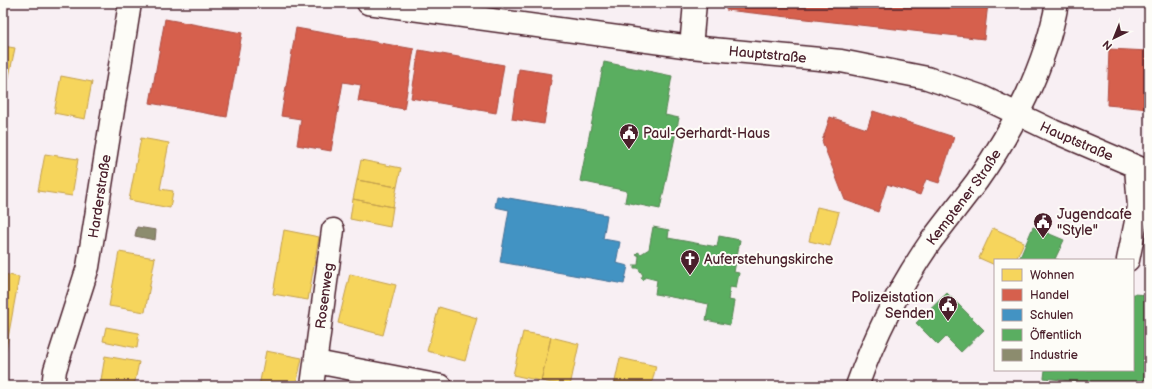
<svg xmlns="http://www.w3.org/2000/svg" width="1152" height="389" font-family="'Balsamiq Sans',sans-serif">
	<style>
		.homes { fill: #f6d55c; stroke: #c29e4d }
		.shops { fill: #d6604d; stroke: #ac4c43 }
		.schools { fill: #4393c3; stroke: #457095 }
		.public { fill: #5aae61; stroke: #558351 }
		.industry { fill: #8c8c6e; stroke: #786b5a }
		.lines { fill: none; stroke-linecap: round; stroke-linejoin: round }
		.street-casing { stroke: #4a1f2b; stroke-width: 25 }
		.secondary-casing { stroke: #4a1f2b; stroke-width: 25 }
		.street { stroke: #fdfcf7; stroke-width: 22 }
		.secondary { stroke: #fdfcf7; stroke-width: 22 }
		.labels { text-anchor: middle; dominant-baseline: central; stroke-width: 4; stroke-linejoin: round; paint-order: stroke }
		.street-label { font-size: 14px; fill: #4a1f2b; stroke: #fdfcf7 }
		.poi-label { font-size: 14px; fill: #4a1f2b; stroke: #fdfcf7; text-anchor: start }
	</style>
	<rect width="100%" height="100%" fill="#f8eff3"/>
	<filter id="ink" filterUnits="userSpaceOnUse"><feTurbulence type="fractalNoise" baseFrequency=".025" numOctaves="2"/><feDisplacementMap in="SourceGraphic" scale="8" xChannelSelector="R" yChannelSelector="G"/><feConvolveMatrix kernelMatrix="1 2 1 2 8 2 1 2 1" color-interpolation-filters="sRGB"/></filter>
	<g filter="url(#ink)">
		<path class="homes" d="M3 46 15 48 7 86 3 85Z
			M61 76 92 82 85 119 54 113Z
			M141 138 169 143 160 189 173 191 170 208 129 200Z
			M45 154 78 159 72 196 38 191Z
			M361 160 401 168 397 187 357 180Z
			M357 180 397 187 393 207 353 199Z
			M353 199 393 207 390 227 350 219Z
			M817 207 839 212 830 246 809 241Z
			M993 228 1024 242 1016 260H995V265L979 258Z
			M284 230 319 237 308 300 273 294Z
			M119 252 155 258 145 312 109 306Z
			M3 274 19 277 3 366Z
			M350 274 396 285 383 335 338 323Z
			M439 307 477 318 465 361 427 351Z
			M106 327 139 333 137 348 103 341Z
			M523 332 551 337 541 381 513 375Z
			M551 337 579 344 570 386 541 381Z
			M266 351 302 358 296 386H259Z
			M105 356 139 362 134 386H100Z
			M620 358 656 366 651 386H614Z
			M330 382 353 386H329Z"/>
		<path class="shops" d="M727 3H988L984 39 726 10Z
			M165 19 242 33 227 117 150 103Z
			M296 28 414 49 404 109 358 101 361 85 343 82 331 151 297 145 301 119 281 116Z
			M1109 49 1149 51V109L1107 105Z
			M419 50 504 65 496 113 411 98Z
			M519 69 552 74 544 124 512 119Z
			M873 111 954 137 939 183 926 179 920 195 887 184 878 212 845 200 822 141 830 117 867 129Z"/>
		<path class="schools" d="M497 196 607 215 603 239 620 242 616 263 628 266 624 284 500 262 509 210 495 207Z"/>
		<path class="public" d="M604 62 672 76 665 115 679 118 660 209 625 202 627 191 580 181Z
			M653 227 669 230 668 238 717 247 719 236 740 240 734 272 739 273 736 288 730 287 728 300 734 301 730 325 706 320 709 304 655 294 657 280 645 277 643 280 641 278 643 275 638 268H634V265H638L639 256 636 254 638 252 641 254 649 249Z
			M1033 227 1064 240 1055 259 1059 260H1019Z
			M947 293 984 330 961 352 946 337 938 345 916 323Z
			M1149 293V386H1115L1044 378 1045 370H1133V294L1148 295Z"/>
		<path class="industry" d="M137 227 156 230 155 240 135 236Z"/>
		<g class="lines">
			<defs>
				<g id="street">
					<path d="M691 47 695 3"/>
					<path d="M1128 260 1139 207 1136 167"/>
					<path d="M316 362 441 386"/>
					<path id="s1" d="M53 386 55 370 88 267 130 3"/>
					<path id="s2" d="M312 386 333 230"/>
				</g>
				<g id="secondary">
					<path id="s3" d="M368 3 691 47 841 61 927 78 980 96 1053 131 1149 172"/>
					<path id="s4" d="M857 386C875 335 900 286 931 241 946 221 962 201 977 181 1013 130 1046 65 1057 3"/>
				</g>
			</defs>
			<use href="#street" class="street-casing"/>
			<use href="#secondary" class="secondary-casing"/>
			<use href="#street" class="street"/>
			<use href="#secondary" class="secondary"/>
		</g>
	</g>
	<defs>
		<symbol id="civic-pin" viewBox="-11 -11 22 30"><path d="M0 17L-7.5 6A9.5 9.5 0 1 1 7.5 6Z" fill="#4a1f2b" stroke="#fdfcf7"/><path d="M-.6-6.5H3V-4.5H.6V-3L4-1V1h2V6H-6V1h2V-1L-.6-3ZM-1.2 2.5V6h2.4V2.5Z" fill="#fff"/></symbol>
		<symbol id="church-pin" viewBox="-11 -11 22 30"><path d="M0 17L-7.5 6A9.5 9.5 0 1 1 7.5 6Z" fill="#4a1f2b" stroke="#fdfcf7"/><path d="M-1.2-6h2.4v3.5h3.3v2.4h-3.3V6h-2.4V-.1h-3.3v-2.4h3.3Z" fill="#fff"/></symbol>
	</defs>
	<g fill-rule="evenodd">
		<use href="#civic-pin" x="618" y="122" width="22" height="30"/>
		<use href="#civic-pin" x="1032" y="211" width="22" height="30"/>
		<use href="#church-pin" x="679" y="248" width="22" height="30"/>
		<use href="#civic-pin" x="937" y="294" width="22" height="30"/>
	</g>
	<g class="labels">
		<g class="street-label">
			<text stroke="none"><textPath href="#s3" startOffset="403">Hauptstraße</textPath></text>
			<text stroke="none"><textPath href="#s3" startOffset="727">Hauptstraße</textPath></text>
			<text stroke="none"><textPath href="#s1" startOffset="196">Harderstraße</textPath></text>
			<text stroke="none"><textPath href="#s4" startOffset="218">Kemptener Straße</textPath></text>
			<text stroke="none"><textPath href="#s2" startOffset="91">Rosenweg</textPath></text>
		</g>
		<g class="poi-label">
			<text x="643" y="133">Paul-Gerhardt-Haus</text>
			<text x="1057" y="214">Jugendcafe<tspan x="1057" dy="16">"Style"</tspan></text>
			<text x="704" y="259">Auferstehungskirche</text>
			<text x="934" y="297" text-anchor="end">Polizeistation<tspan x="934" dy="16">Senden</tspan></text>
		</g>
	</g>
	<rect width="1152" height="389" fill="none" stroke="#fdfcf7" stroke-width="16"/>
	<rect x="8" y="8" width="1136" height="373" fill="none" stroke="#4a1f2b" stroke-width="1.5" filter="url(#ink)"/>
	<rect x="994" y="259" width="140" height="112" fill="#fdfcf7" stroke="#b5a4a5"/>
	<rect x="1002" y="269" width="20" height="12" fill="#f6d55c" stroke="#b5a4a5"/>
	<text x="1030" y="279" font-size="12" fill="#4a1f2b">Wohnen</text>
	<rect x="1002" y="289" width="20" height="12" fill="#d6604d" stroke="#b5a4a5"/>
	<text x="1030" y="299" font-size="12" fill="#4a1f2b">Handel</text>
	<rect x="1002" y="309" width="20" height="12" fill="#4393c3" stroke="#b5a4a5"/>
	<text x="1030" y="319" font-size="12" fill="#4a1f2b">Schulen</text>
	<rect x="1002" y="329" width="20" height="12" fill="#5aae61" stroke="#b5a4a5"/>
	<text x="1030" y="339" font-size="12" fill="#4a1f2b">Öffentlich</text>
	<rect x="1002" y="349" width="20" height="12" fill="#8c8c6e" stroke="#b5a4a5"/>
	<text x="1030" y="359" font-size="12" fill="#4a1f2b">Industrie</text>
	<g transform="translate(1114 38) rotate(223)" stroke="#fdfcf7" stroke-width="3" paint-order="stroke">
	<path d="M0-3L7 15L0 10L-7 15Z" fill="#4a1f2b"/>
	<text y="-6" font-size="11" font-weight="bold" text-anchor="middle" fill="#4a1f2b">N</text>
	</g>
</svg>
